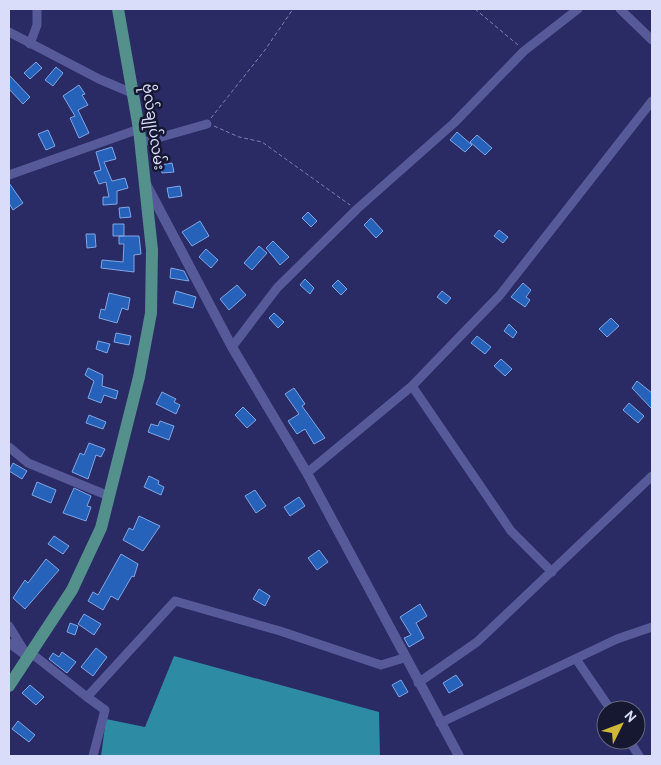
<svg xmlns="http://www.w3.org/2000/svg" width="661" height="765" font-family="Overpass,'Noto Sans Myanmar',sans-serif">
	<style>
		.water { fill: #2d8ba3 }
		.building { fill: #2661ba; stroke: #80a7e4 }
		.lines { fill: none; stroke-linecap: round; stroke-linejoin: round }
		.path { stroke: #7f81ad; stroke-width: 1; stroke-dasharray: 4 2.5; stroke-linecap: butt }
		.minor { stroke: #565a99; stroke-width: 9 }
		.tertiary { stroke: #565a99; stroke-width: 10 }
		.primary { stroke: #54908c; stroke-width: 12 }
		.labels { text-anchor: middle; dominant-baseline: central; stroke-width: 5; stroke-linejoin: round; paint-order: stroke }
		.street-label { font-size: 15px; fill: #d9ddfa; stroke: #161731 }
	</style>
	<rect width="100%" height="100%" fill="#2a2a64"/>
	<path class="water" d="M174 656 379 712 380 756H101L106 719 145 727Z"/>
	<path class="building" d="M36 62 42 68 30 79 24 73Z
		M56 67 63 73 53 86 45 80Z
		M9 75 30 97 23 104 9 89Z
		M79 85 85 94 82 95 88 105 78 110 89 133 79 138 70 118 75 116 63 96Z
		M48 130 55 146 46 150 38 134Z
		M457 132 472 145 465 152 450 140Z
		M477 135 492 148 485 155 470 142Z
		M112 147 116 159 104 162 112 181 125 178 128 188 117 191V204L103 205V197H109L106 182 99 184 94 172 101 170 96 152Z
		M172 163 174 172 162 173 161 165Z
		M9 183 23 203 13 210 9 203Z
		M180 186 182 196 169 198 167 188Z
		M129 207 131 217 120 218 119 208Z
		M308 212 317 221 311 227 302 218Z
		M371 218 383 231 376 238 364 225Z
		M200 221 209 236 192 246 182 232Z
		M113 224H124V236H113Z
		M499 230 508 237 503 243 494 236Z
		M86 234H95L96 247 87 248Z
		M119 236H139L141 254 134 255V272L101 268 102 260 123 262 124 244H119Z
		M273 241 289 257 280 265 266 248Z
		M259 246 267 253 252 270 244 263Z
		M206 249 218 260 211 268 199 257Z
		M171 268 184 271 189 281 170 278Z
		M305 279 314 288 310 294 300 285Z
		M338 280 347 289 341 295 332 286Z
		M523 283 531 290 526 297 530 300 525 307 511 297Z
		M237 285 246 295 229 310 220 299Z
		M176 291 196 297 193 308 173 303Z
		M442 291 451 298 446 304 437 297Z
		M109 293 130 298 128 310 122 308 117 323 99 318 101 309 105 310Z
		M274 313 284 322 278 328 269 318Z
		M611 318 619 326 607 337 599 329Z
		M509 324 517 332 513 338 504 331Z
		M116 333 131 336 129 345 114 342Z
		M477 336 491 347 485 354 471 343Z
		M98 341 110 344 107 353 96 349Z
		M501 359 512 369 505 376 494 366Z
		M88 368 103 375 102 386 118 391 116 399 104 395 101 403 88 398 94 381 85 375Z
		M637 381 652 393V409L632 388Z
		M294 388 305 404 302 406 325 438 314 444 305 429 297 434 288 421 299 414 285 394Z
		M162 392 176 399 174 402 180 405 176 414 156 404Z
		M629 403 644 416 638 423 623 410Z
		M243 407 256 420 247 428 235 415Z
		M89 415 106 422 103 429 86 423Z
		M160 421 174 426 169 440 148 432 151 424 158 426Z
		M89 443 105 449 101 457 96 455 88 479 72 472 80 453 84 455Z
		M13 463 27 471 22 479 9 471Z
		M149 476 159 481 158 484 164 487 161 495 144 487Z
		M37 482 56 490 51 503 32 495Z
		M74 488 91 496 87 506 91 507 86 521 63 513Z
		M255 490 266 506 256 513 245 496Z
		M299 497 305 506 290 516 284 507Z
		M139 516 160 526 143 551 123 540 129 528 133 530Z
		M54 536 69 546 63 554 48 544Z
		M319 550 328 562 317 570 308 558Z
		M121 554 138 564 134 577 132 576 118 600 111 596 103 610 88 601 93 592 98 595Z
		M46 559 59 570 25 609 13 598 25 580 28 583Z
		M259 589 270 596 265 606 253 599Z
		M420 604 427 616 416 623 424 638 409 647 404 638 411 635 400 617Z
		M84 614 101 624 94 635 78 624Z
		M70 623 78 626 75 635 67 632Z
		M96 648 107 657 93 676 81 667Z
		M62 652 76 662 67 673 49 659 53 653 59 657Z
		M456 675 463 685 449 693 443 683Z
		M401 680 408 692 399 697 392 685Z
		M30 685 44 697 36 705 22 693Z
		M18 721 35 735 29 742 12 729Z"/>
	<g class="lines">
		<path class="path" d="M475 9 518 45
			M211 118 265 50 293 9
			M214 126 239 137 262 142 350 205"/>
		<path class="minor" d="M620 9 652 40
			M9 32 99 79 132 93
			M30 44 37 25V9
			M140 143 207 124
			M9 175 139 129
			M232 347 277 288 357 209 454 123 524 51 578 9
			M412 386 511 531 552 572
			M9 447 28 463 109 496
			M307 473 412 386 500 295 652 101
			M9 626 28 657
			M9 643 24 654
			M31 653 87 697
			M576 659 611 710
			M418 683 477 642 652 476
			M440 723 617 639 652 627
			M629 740 639 756
			M93 756 105 710 87 697 175 601 280 631 381 665 404 658"/>
		<path class="tertiary" d="M146 184 232 347 307 473 459 756"/>
		<path class="primary" d="M9 686 72 590 101 528 139 377 151 313 152 250 139 129 118 9"/>
	</g>
	<g class="labels">
		<g class="street-label">
			<text transform="translate(152 127) rotate(82)">ဗိုလ်ချုပ်လမ်း</text>
		</g>
	</g>
	<rect width="661" height="765" fill="none" stroke="#d9ddfa" stroke-width="20"/>
	<g transform="translate(621 725) rotate(48)"><circle r="24" fill="#161731" stroke="#646681"/>
	<path d="M0-4L9 19L0 12L-9 19Z" fill="#cfb837"/>
	<text y="-8" font-size="14" font-weight="bold" text-anchor="middle" fill="#d9ddfa">N</text>
	</g>
</svg>
